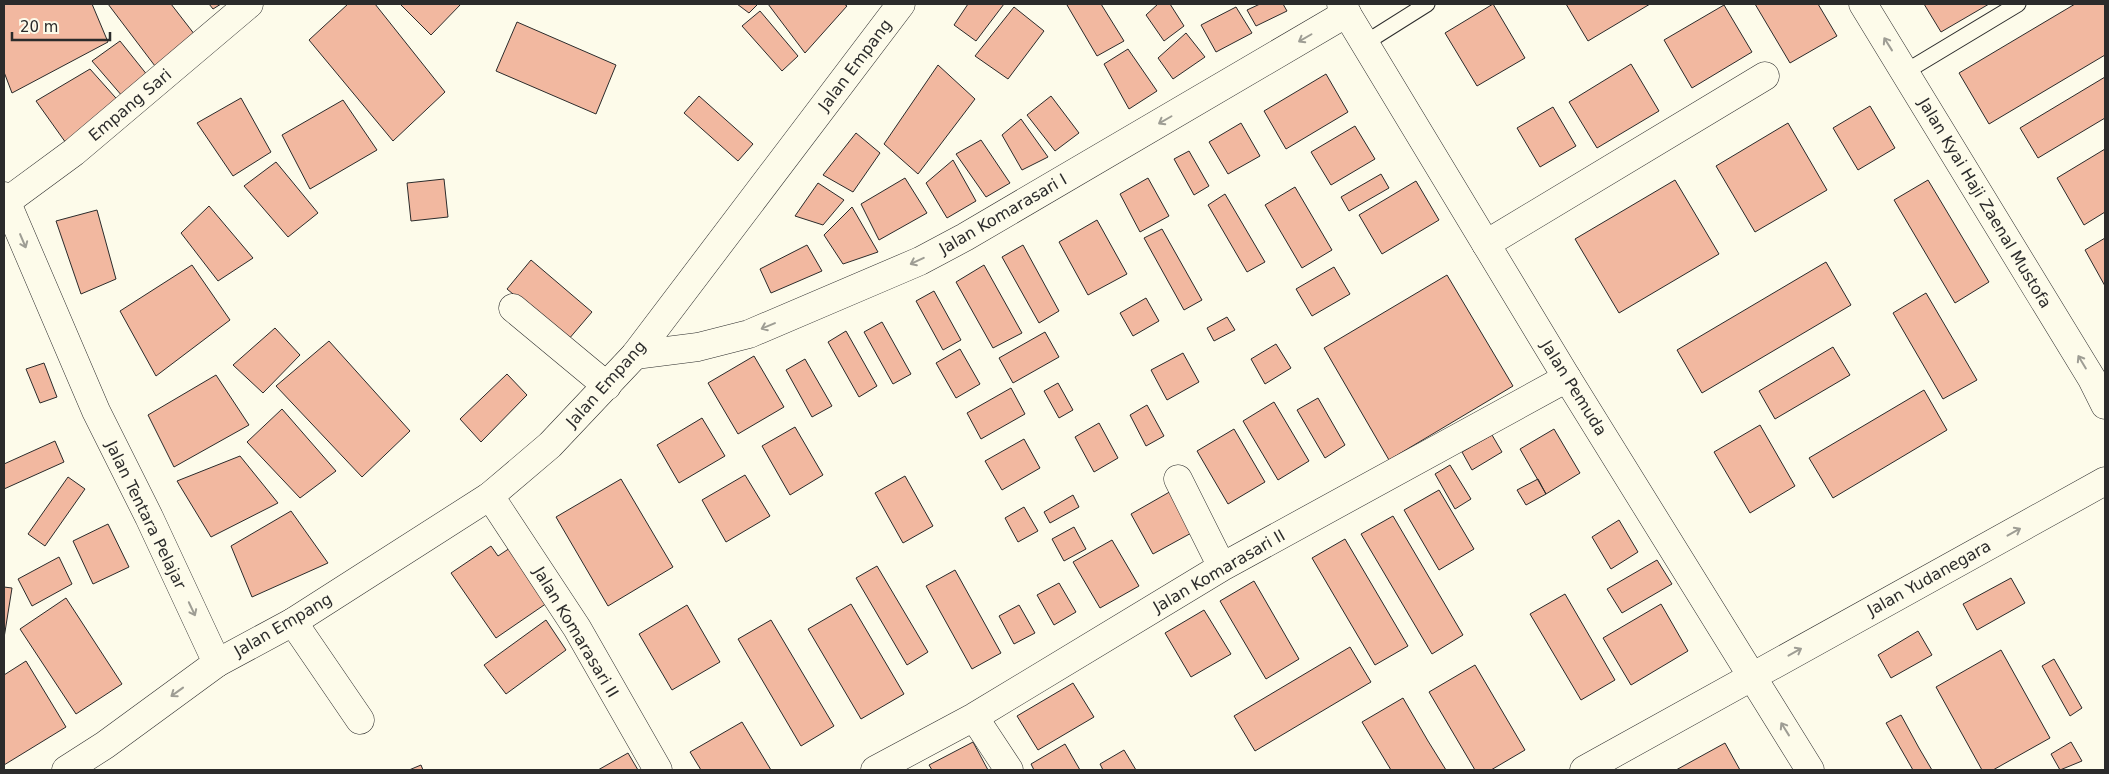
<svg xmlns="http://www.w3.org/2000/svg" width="2109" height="774" font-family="'DejaVu Sans',sans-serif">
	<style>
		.building { fill: #f2b8a0; stroke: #2b2b2b }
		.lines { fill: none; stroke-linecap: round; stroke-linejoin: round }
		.lane-casing { stroke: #2b2b2b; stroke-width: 17 }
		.street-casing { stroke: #2b2b2b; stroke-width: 29 }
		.secondary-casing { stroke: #2b2b2b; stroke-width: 29 }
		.primary-casing { stroke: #2b2b2b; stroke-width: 29 }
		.lane { stroke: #fdfbea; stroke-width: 15 }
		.street { stroke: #fdfbea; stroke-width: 28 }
		.secondary { stroke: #fdfbea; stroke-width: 28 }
		.primary { stroke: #fdfbea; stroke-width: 28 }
		.oneway { stroke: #9e9d94 }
		.labels { text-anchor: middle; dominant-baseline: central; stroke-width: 4; stroke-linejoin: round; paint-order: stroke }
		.street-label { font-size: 16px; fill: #2b2b2b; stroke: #fdfbea }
	</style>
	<rect width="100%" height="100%" fill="#fdfbea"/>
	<path class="building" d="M4 4H92L108 42 12 93 4 72Z
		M108 4H171L195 35 155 66Z
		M209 4H221L213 9Z
		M348 4H375L445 92 393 141 309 40Z
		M400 4H461L431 35Z
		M737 4H758L749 13Z
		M768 4H844L847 6 805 53Z
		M968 4H1004L976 41 954 25Z
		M1069 4H1101L1124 41 1097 56 1067 5Z
		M1158 4H1170L1184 26 1164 41 1146 15Z
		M1260 4H1283L1287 11 1256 26 1247 10Z
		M1493 4 1525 58 1477 86 1445 33Z
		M1566 4H1650L1588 41Z
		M1755 4H1818L1837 36 1790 63Z
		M1924 4H1989L1941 32Z
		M2075 4H2105V55L1989 124 1959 73Z
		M1724 5 1752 52 1692 88 1664 40Z
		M1014 7 1044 31 1008 79 975 56Z
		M1236 7 1252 33 1216 52 1201 25Z
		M760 11 798 56 782 71 742 26Z
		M517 22 616 65 596 114 496 71Z
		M1186 33 1205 57 1173 79 1158 58Z
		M120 41 152 81 129 104 92 61Z
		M1128 49 1157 91 1129 109 1104 64Z
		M1631 64 1659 111 1597 148 1569 102Z
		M938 65 975 99 918 174 884 144Z
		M90 69 123 106 71 150 36 101Z
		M1326 74 1348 112 1286 149 1264 111Z
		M2105 77V118L2038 158 2020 128Z
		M699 96 753 144 738 161 684 113Z
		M1051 96 1079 133 1055 151 1027 115Z
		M241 98 271 152 233 176 197 123Z
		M343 100 377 150 310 189 282 135Z
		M1870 106 1895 148 1858 170 1833 128Z
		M1553 107 1576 146 1540 167 1517 128Z
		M1021 119 1048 157 1022 170 1002 135Z
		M1241 123 1260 156 1228 174 1209 142Z
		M1788 123 1827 190 1755 232 1716 166Z
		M1355 126 1375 159 1331 185 1311 152Z
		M856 133 880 153 853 192 823 175Z
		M981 140 1010 183 986 197 956 154Z
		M2105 149V212L2084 225 2057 178Z
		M1189 151 1209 186 1194 195 1174 159Z
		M953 160 976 201 947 218 926 183Z
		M276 162 318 213 288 237 244 186Z
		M1381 174 1389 188 1349 211 1341 197Z
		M905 178 927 213 879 240 861 204Z
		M1148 178 1169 216 1140 232 1120 194Z
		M444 179 448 217 411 221 407 183Z
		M1675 180 1719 254 1619 313 1575 239Z
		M1928 180 1989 282 1955 303 1894 200Z
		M1416 181 1439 220 1382 254 1359 215Z
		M818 183 844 200 823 225 795 216Z
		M1295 187 1332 250 1302 268 1265 205Z
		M1225 194 1265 262 1247 272 1208 205Z
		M209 206 253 258 218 281 181 233Z
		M852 207 878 252 843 264 824 235Z
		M97 210 116 279 81 294 56 221Z
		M1097 220 1127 274 1088 295 1059 242Z
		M1162 229 1202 300 1184 310 1144 238Z
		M2105 238V286L2085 250Z
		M807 245 822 271 771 293 760 269Z
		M1023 245 1059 311 1039 323 1002 257Z
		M531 260 592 312 568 340 507 289Z
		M1826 262 1851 305 1702 393 1677 350Z
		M192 265 230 320 156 376 120 311Z
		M984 265 1022 333 993 348 956 282Z
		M1334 267 1350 294 1312 316 1296 289Z
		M1447 275 1513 386 1389 460 1324 348Z
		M934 291 961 340 943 350 916 301Z
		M1926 293 1977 380 1943 399 1893 313Z
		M1146 298 1159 321 1133 336 1120 313Z
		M1227 317 1235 330 1214 341 1207 328Z
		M882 322 911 374 893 384 864 332Z
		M275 328 300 355 263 393 233 365Z
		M846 331 877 386 859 397 828 342Z
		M1045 332 1059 357 1013 383 999 358Z
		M329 341 410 431 362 477 276 386Z
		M1276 344 1291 368 1265 384 1251 359Z
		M1833 347 1850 375 1775 419 1759 391Z
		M960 349 980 384 956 398 936 363Z
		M1183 353 1199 382 1167 400 1151 370Z
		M754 356 784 407 738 434 708 383Z
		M805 359 832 406 812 417 786 370Z
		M44 363 57 397 40 403 26 369Z
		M507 374 527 395 481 442 460 419Z
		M216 375 249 425 174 467 148 415Z
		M1058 383 1073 410 1059 418 1044 391Z
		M1011 388 1025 414 981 439 967 413Z
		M1924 390 1947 430 1833 498 1809 458Z
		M1318 398 1345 445 1325 458 1297 410Z
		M1274 402 1309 461 1278 480 1243 421Z
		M1147 405 1164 436 1146 446 1130 415Z
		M282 409 336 471 300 498 247 442Z
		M702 418 725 456 679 483 657 445Z
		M1099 423 1118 458 1094 472 1075 437Z
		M1760 425 1795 486 1750 513 1714 452Z
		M795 427 823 475 790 495 762 446Z
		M1234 429 1265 482 1228 504 1197 451Z
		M1554 429 1580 473 1546 494 1520 449Z
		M1492 435 1502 452 1472 470 1462 452Z
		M1024 439 1040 468 1002 490 985 461Z
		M55 441 64 462 4 489V464Z
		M240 456 278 503 211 537 177 481Z
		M1450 465 1471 499 1455 509 1435 474Z
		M745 475 770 516 726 542 702 500Z
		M905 476 933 526 903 543 875 493Z
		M68 477 85 489 45 546 28 534Z
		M621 479 673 567 608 606 556 517Z
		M1538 479 1546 494 1526 505 1517 490Z
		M1173 490 1195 531 1153 554 1131 514Z
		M1439 490 1474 549 1439 570 1404 510Z
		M1073 495 1079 507 1050 523 1044 512Z
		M1024 507 1038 531 1018 542 1005 518Z
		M291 511 328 563 252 597 231 546Z
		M1393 516 1463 635 1432 654 1361 534Z
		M1619 520 1638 552 1611 569 1592 537Z
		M108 524 129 567 93 584 73 541Z
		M1074 527 1086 549 1064 561 1052 539Z
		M1345 539 1408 646 1375 665 1312 558Z
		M1112 540 1139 586 1100 608 1073 562Z
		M491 546 498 556 510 548 547 603 496 638 451 573Z
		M59 557 72 584 32 606 18 579Z
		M1657 560 1672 584 1622 613 1607 589Z
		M877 566 928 652 907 665 856 578Z
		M955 570 1001 653 972 669 926 586Z
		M2011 578 2025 603 1977 630 1963 604Z
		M1254 581 1299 659 1266 679 1220 601Z
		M1059 583 1076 612 1054 625 1037 595Z
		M4 587 12 588 4 638Z
		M1565 594 1615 680 1581 700 1530 614Z
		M66 598 122 684 76 714 20 629Z
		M851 604 904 694 861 719 808 629Z
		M1661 604 1688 651 1631 685 1603 638Z
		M687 605 720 662 672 690 639 634Z
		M1019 605 1035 633 1014 644 999 616Z
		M1204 610 1231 654 1191 677 1165 633Z
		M546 620 566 650 506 694 484 665Z
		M771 620 834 726 801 746 738 639Z
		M1918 631 1932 655 1891 678 1878 655Z
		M1350 647 1371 682 1255 751 1234 716Z
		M2001 650 2050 738 1993 770H1982L1936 687Z
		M2054 659 2082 708 2070 716 2042 666Z
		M26 661 66 727 4 765V675Z
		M1475 665 1525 750 1491 770H1475L1429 692Z
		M1073 683 1094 717 1038 750 1017 716Z
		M1403 698 1428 741 1446 770H1391L1362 722Z
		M1901 715 1919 748 1932 770H1913L1886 723Z
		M742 722 771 770H701L690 752Z
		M973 742 988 770H932L929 765Z
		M2071 742 2082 761 2060 770 2051 754Z
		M1725 743 1740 770H1676Z
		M1065 744 1080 770H1034L1031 764Z
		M1124 750 1136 770H1103L1100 764Z
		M628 753 638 770H598Z
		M421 765 423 770H409Z"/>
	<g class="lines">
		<defs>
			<path id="lane" d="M1365 43 1427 4
				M1905 72 2018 4"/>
			<path id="street" d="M6 202 74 152 249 4
				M1486 244 1765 76
				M513 308 607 386
				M635 355 698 347 749 334 920 261 965 237 1347 13
				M1178 479 1222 567
				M490 496 577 628 658 770
				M293 622 360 720
				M974 717 1009 770
				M875 770 974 717 1222 567 1567 378"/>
			<path id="secondary" d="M1341 4 1567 378 1810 770
				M217 663 293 622 490 496 550 445 635 355 901 4
				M1584 770 2105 481"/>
			<path id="primary" d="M1863 4 2092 379 2105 405
				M4 196 96 411 149 517 217 663 105 745 66 770"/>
		</defs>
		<use href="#lane" class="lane-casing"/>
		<use href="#street" class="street-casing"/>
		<use href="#secondary" class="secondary-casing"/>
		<use href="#primary" class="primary-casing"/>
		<use href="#lane" class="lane"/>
		<use href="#street" class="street"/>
		<use href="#secondary" class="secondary"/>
		<use href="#primary" class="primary"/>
	</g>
	<defs><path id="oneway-shaft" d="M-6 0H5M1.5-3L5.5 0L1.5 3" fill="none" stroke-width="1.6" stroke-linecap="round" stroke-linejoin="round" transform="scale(1.25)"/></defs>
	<g class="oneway">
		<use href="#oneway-shaft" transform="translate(1305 38) rotate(150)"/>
		<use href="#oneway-shaft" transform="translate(1888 44) rotate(-122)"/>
		<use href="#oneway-shaft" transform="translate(1165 120) rotate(150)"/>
		<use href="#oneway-shaft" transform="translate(23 241) rotate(67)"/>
		<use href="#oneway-shaft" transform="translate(917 261) rotate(155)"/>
		<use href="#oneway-shaft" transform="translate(768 326) rotate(157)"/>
		<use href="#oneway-shaft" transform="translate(2082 362) rotate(-121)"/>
		<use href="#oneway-shaft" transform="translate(2014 532) rotate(-29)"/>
		<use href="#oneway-shaft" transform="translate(192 609) rotate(65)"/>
		<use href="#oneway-shaft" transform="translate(1795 652) rotate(-29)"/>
		<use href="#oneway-shaft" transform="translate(177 692) rotate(144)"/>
		<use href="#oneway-shaft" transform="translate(1785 729) rotate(-122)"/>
	</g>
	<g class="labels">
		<g class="street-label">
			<text transform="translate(855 65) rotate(-53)">Jalan Empang</text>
			<text transform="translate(130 105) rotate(-40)">Empang Sari</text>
			<text transform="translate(1985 203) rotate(59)">Jalan Kyai Haji Zaenal Mustofa</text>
			<text transform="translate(1003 214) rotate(-30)">Jalan Komarasari I</text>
			<text transform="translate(606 384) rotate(-48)">Jalan Empang</text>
			<text transform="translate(1574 388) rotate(58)">Jalan Pemuda</text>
			<text transform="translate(146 515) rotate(64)">Jalan Tentara Pelajar</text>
			<text transform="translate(1219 571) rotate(-30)">Jalan Komarasari II</text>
			<text transform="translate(1929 578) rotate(-29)">Jalan Yudanegara</text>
			<text transform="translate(283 625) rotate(-30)">Jalan Empang</text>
			<text transform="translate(576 632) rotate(59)">Jalan Komarasari II</text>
		</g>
	</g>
	<rect width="2109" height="774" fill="none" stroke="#2b2b2b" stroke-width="10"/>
	<path d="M12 32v8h98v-8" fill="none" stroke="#2b2b2b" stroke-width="2.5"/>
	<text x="20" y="32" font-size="15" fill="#2b2b2b" stroke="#fdfbea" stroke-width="4" paint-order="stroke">20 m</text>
</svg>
